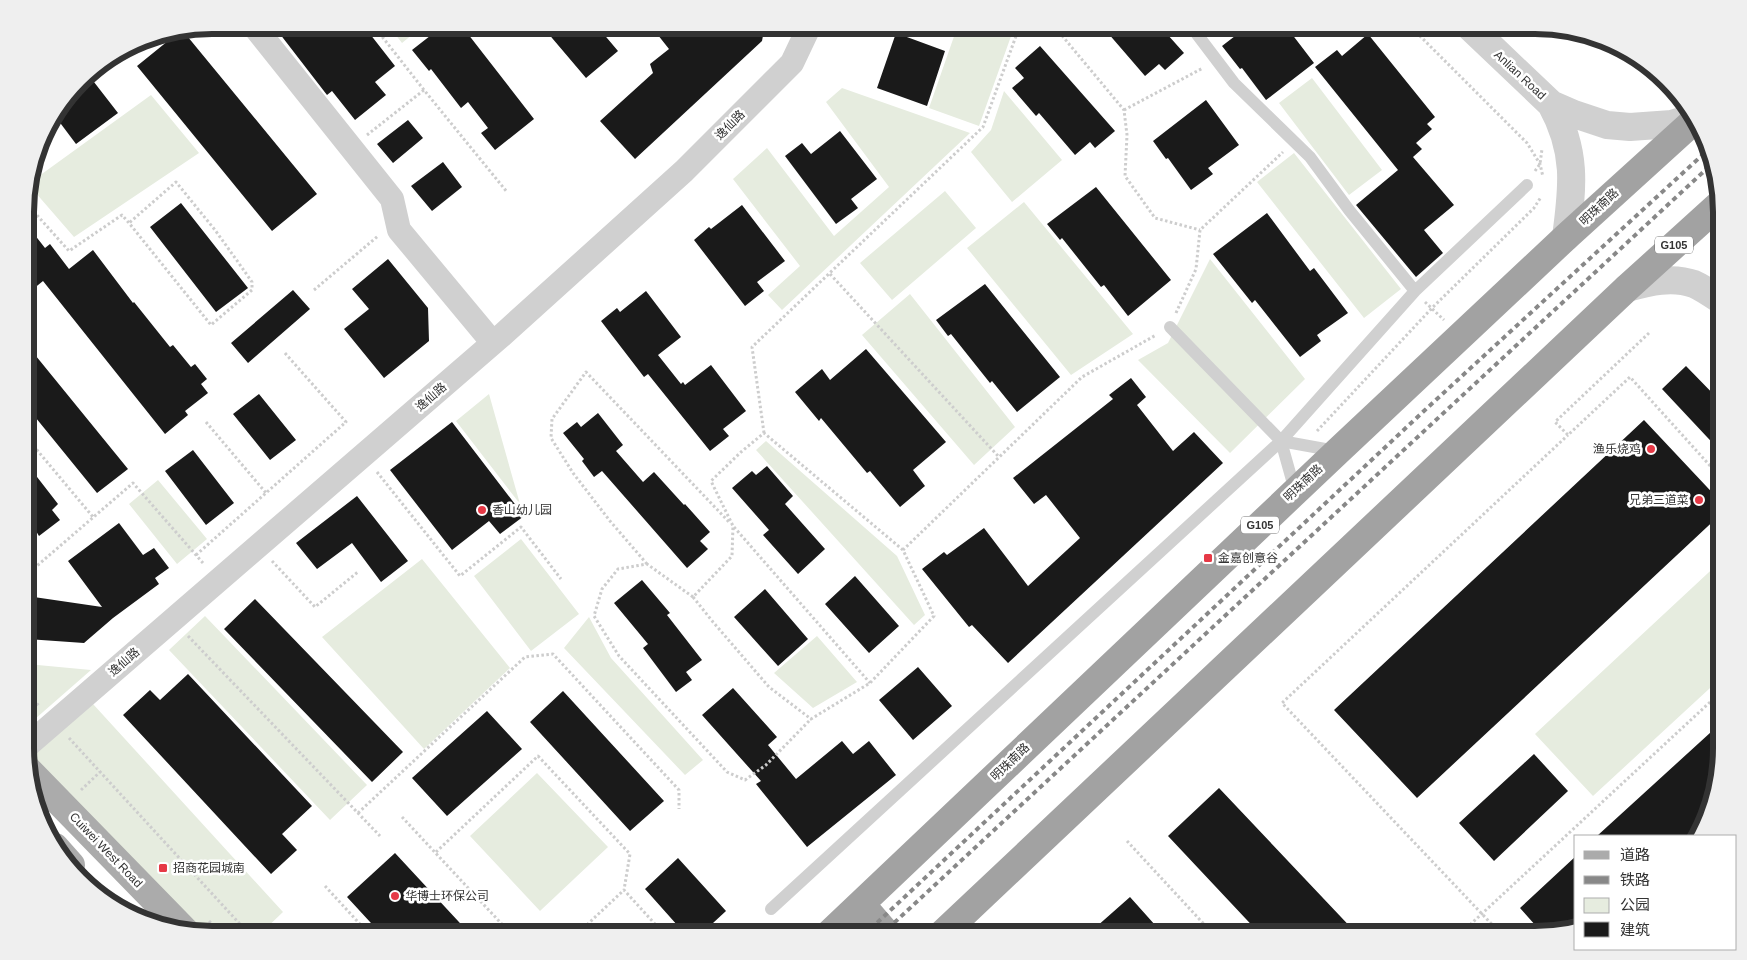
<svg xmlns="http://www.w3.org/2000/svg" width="1747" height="960" font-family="Helvetica,'Noto Sans SC',sans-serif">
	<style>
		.green { fill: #e6ecdf }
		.building { fill: #1a1a1a }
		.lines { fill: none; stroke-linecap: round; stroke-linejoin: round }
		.path { stroke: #cdcdcd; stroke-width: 3; stroke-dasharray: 2.5 2.5; stroke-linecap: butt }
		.service { stroke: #d0d0d0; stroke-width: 12 }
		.minor { stroke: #d0d0d0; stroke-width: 24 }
		.tertiary { stroke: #d0d0d0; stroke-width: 28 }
		.primary { stroke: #ababab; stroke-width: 28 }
		.trunk { stroke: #a2a2a2; stroke-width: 28 }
		.rail { stroke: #888; stroke-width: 4; stroke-dasharray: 5 4; stroke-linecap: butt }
		.poi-dot { fill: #e63946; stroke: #fff; stroke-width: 2 }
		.labels { text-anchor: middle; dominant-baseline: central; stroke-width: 5; stroke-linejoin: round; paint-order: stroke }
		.shield { fill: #fff; stroke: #707070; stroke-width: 1 }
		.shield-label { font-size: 11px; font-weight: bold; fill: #333 }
		.street-label { font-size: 12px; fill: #333; stroke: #fff }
		.poi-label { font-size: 12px; fill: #333; stroke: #fff; text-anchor: start }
		.rim { fill: none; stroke: #333; stroke-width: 6 }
	</style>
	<rect width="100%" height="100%" fill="#fff"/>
	<path class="green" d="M388 25H424L402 43Z
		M958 25H1015L979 126 929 108Z
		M1312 78 1382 170 1349 195 1279 103Z
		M842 88 970 133 782 310 768 295 800 266 733 179 767 148 834 236 889 187 826 102Z
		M1004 91 1062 160 1012 202 971 152 991 130Z
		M151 95 199 153 74 237 28 184Z
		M1294 153 1401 289 1364 318 1257 182Z
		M945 191 976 228 892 300 860 263Z
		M1024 202 1133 334 1071 375 967 248Z
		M1210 259 1305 379 1230 453 1138 360 1168 343Z
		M910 294 1015 427 974 465 862 335Z
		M489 394 520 504 456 421Z
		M766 441 897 556 925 615 914 625 756 450Z
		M158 480 207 539 177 564 129 504Z
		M521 539 579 614 531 651 474 576Z
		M422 559 510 668 424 749 322 637Z
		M1722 560V677L1593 796 1535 734Z
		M205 616 367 785 330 820 169 650Z
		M589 617 611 658 703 760 685 775 564 648Z
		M817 636 857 682 813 708 774 673Z
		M27 664 91 670 27 726Z
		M93 704 283 912 259 935 202 934 29 758Z
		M537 773 608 847 540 911 470 836Z"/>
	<path class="building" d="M273 25H363L395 66 375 82 386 95 355 120 332 91 327 95Z
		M444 25H461L534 119 495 150 481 133 488 128 468 102 461 108 431 69 429 71 412 50Z
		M541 25H596L618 51 586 78Z
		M650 25H765L762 41 635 159 600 121 653 73 650 64 669 49Z
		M1101 25H1159L1184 53 1165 70 1159 64 1145 76Z
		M1271 25H1285L1314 63 1266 100 1242 68 1240 69 1222 46 1248 26 1256 36Z
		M183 31 317 194 272 231 137 66 179 32Z
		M896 33 945 51 927 106 877 88Z
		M1368 34 1435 117 1427 124 1432 129 1416 143 1422 149 1413 157 1454 205 1424 230 1443 253 1416 277 1356 205 1398 170 1315 67 1337 50 1342 56Z
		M1040 46 1115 131 1095 148 1090 142 1075 155 1039 113 1036 116 1012 88 1024 78 1015 68Z
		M87 73 118 113 76 144 55 116Z
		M1206 100 1239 145 1208 168 1213 174 1191 190 1168 158 1166 159 1153 141Z
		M408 120 423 138 393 163 377 144Z
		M840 131 877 179 851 199 858 208 836 224 785 156 802 143 811 154Z
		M443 162 462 187 432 211 411 186Z
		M1096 187 1171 280 1128 316 1104 285 1101 287 1062 238 1060 240 1047 224Z
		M181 203 248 288 216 312 150 227Z
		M742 205 785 261 757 282 764 291 745 306 694 240 709 227 711 229Z
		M1267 213 1310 271 1314 268 1348 313 1317 335 1321 341 1300 357 1255 300 1252 303 1213 254Z
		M27 225 45 248 50 244 69 269 93 250 133 303 134 302 170 347 173 345 191 367 195 364 207 379 201 384 208 393 185 411 188 415 165 434 43 281 27 294Z
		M388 259 428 308 429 341 384 378 344 329 369 309 352 289Z
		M985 284 1060 377 1017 412 992 381 990 383 951 334 948 336 936 320Z
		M293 290 310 309 248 363 231 343Z
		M646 291 681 337 658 355 681 384 683 382 685 385 711 365 746 411 723 429 729 436 710 451 648 374 644 377 601 321 617 308 620 312Z
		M27 345 128 469 97 493 27 407Z
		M866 349 946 442 913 470 925 486 900 507 870 471 867 473 821 418 819 421 795 392 822 369 830 380Z
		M1686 366 1722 403V453L1662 389Z
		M1131 378 1146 397 1137 405 1173 451 1194 432 1223 463 1008 663 972 625 969 627 922 569 944 552 947 555 984 528 1028 586 1080 538 1046 495 1034 504 1013 478 1113 399 1109 395Z
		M259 394 296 440 270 460 233 414Z
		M598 413 623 445 616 451 643 482 654 472 684 505 685 504 710 532 700 541 708 549 687 568 602 471 594 477 582 461 584 459 563 433 577 422 581 427Z
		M1644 420 1722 503V513L1417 798 1334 710Z
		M452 422 524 516 500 534 489 521 452 550 390 470Z
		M193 450 234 503 206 525 165 471Z
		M27 464 58 504 52 510 60 520 39 536 36 531 27 538Z
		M767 466 793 496 785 504 825 549 798 574 763 535 769 530 732 488 752 471 756 475Z
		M357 496 408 561 381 582 352 543 317 569 296 543Z
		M119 523 143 555 154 548 169 568 155 578 159 584 113 618 84 643 27 639V596L102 607 68 561Z
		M855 576 899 626 869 653 825 604Z
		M642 580 670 613 667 615 702 660 686 672 692 680 676 692 643 648 648 644 614 603Z
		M765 589 808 639 778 666 734 617Z
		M255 599 403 752 372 782 224 629Z
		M918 667 952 706 913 740 879 700Z
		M188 674 312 806 282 834 297 850 271 874 123 715 150 690 160 700Z
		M733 688 777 737 768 745 796 779 842 741 853 754 869 741 896 775 807 847 756 784 761 781 702 715Z
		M563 691 664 801 630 831 530 722Z
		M487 711 522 749 447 816 412 778Z
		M1722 722V760L1699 836H1597Z
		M1534 754 1568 791 1494 861 1459 823Z
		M1219 788 1358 935H1261L1168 836Z
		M395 853 471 935H382L347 897Z
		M1576 856V926L1544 935 1520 908Z
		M678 858 726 911 700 935H686L645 889Z
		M1130 897 1164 935H1087Z"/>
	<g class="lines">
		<path class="path" d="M373 25 424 90
			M1040 25 1059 32 1124 110 1127 135 1125 176 1155 218 1200 230
			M1409 25 1527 143 1540 164 1543 177
			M1124 110 1203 68
			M367 135 424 90 507 192
			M1535 171 1540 164 1542 149
			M27 204 69 251 122 215 129 223 211 325 252 290V282L238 262 215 230 176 182 129 223
			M830 274 999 457
			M314 290 378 236
			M1425 302 1444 320
			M1176 313 1196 269 1200 230 1283 152
			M1649 333 1555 422 1568 435 1630 377 1722 479
			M206 422 266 493
			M1317 431 1432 308 1534 208 1541 197
			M764 433 752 347 983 127 1020 25
			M27 438 93 517
			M377 472 460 576 521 527 561 579
			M734 527 870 683
			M903 550 764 433 741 452 711 481 733 526 732 556 693 597 713 622 769 687 811 719 870 683 934 616 903 550 1082 377 1156 335
			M196 555 346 422 284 352
			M272 561 315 607 359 571
			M647 564 610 521 573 473 551 438 552 419 586 372 730 523
			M27 566 31 571 133 483 203 563
			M693 597 647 564 618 569 602 589 594 616 619 656 727 772 745 780 766 765 811 719
			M188 636 380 836
			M27 692 39 706
			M69 738 250 935
			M81 790 100 772
			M358 813 525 657 553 654 679 790V809
			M402 817 512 935
			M1127 841 1214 935
			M436 852 538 756 630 854 624 890
			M325 886 370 935
			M209 921 223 935
			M576 935 624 890 665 935
			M768 935 780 924
			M1459 935 1722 691
			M1502 935 1282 703 1568 435"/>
		<path class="service" d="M1190 25 1234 83 1310 157 1349 210 1415 291
			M1170 327 1281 441 1295 491
			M1281 441 1336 451
			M771 909 1281 441 1415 291 1527 185"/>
		<path class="minor" d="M253 25 392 199 399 230 493 343
			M27 746 500 337 684 171 792 63 810 25"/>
		<path class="tertiary" d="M1468 25 1551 104 1574 114 1607 125 1630 127 1672 124 1695 117
			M1551 104C1577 151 1573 186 1566 237
			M1627 288C1649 282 1672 276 1694 284 1703 288 1713 295 1722 301"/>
		<path class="primary" d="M27 769 186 932
			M55 847 71 865"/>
		<path class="trunk" d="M861 904 888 935
			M828 935 1337 452 1566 237 1696 119
			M941 935 1627 288 1722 202"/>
		<path class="rail" d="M864 935 1425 410 1710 148
			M881 935 1714 162"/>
	</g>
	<g class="poi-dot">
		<circle cx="1651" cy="449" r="5"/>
		<circle cx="1699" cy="500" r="5"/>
		<circle cx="482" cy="510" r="5"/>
		<rect x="1203" y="553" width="10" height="10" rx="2.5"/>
		<rect x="158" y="863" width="10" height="10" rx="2.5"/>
		<circle cx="395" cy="896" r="5"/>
	</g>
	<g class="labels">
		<g class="shield">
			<rect x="1655" y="236.5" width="38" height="17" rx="4"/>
			<rect x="1241" y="516.5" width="38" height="17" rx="4"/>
		</g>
		<g class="shield-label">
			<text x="1674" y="245">G105</text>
			<text x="1260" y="525">G105</text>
		</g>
		<g class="street-label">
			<text transform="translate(1520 75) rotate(43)">Anlian Road</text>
			<text transform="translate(730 125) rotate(-45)">逸仙路</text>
			<text transform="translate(1599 207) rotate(-43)">明珠南路</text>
			<text transform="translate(431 397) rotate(-41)">逸仙路</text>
			<text transform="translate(1303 483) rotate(-43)">明珠南路</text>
			<text transform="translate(124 662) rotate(-41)">逸仙路</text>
			<text transform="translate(1010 762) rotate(-44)">明珠南路</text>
			<text transform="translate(106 850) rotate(46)">Cuiwei West Road</text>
		</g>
		<g class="poi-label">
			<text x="1641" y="449" text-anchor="end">渔乐烧鸡</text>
			<text x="1689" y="500" text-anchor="end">兄弟三道菜</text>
			<text x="492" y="510">香山幼儿园</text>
			<text x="1218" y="558">金嘉创意谷</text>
			<text x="173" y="868">招商花园城南</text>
			<text x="405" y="896">华博士环保公司</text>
		</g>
	</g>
	<path d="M0 0H1747V960H0ZM212 34H1535A178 178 0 0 1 1713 212V748A178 178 0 0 1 1535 926H212A178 178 0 0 1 34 748V212A178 178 0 0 1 212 34Z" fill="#efefef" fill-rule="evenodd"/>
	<path class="rim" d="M212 34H1535A178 178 0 0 1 1713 212V748A178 178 0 0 1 1535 926H212A178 178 0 0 1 34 748V212A178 178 0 0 1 212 34Z"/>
	<rect x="1574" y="835" width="162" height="115" fill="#ffffff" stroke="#adadad"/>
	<rect x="1584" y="851" width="25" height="8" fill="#ababab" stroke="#adadad"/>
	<text x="1620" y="860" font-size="15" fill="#333333">道路</text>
	<rect x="1584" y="876" width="25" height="8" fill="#888888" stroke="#adadad"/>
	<text x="1620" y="885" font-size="15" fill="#333333">铁路</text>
	<rect x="1584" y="898" width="25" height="15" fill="#e6ecdf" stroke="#adadad"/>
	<text x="1620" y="910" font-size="15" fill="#333333">公园</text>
	<rect x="1584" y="922" width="25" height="15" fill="#1a1a1a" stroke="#adadad"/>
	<text x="1620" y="935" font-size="15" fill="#333333">建筑</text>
</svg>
